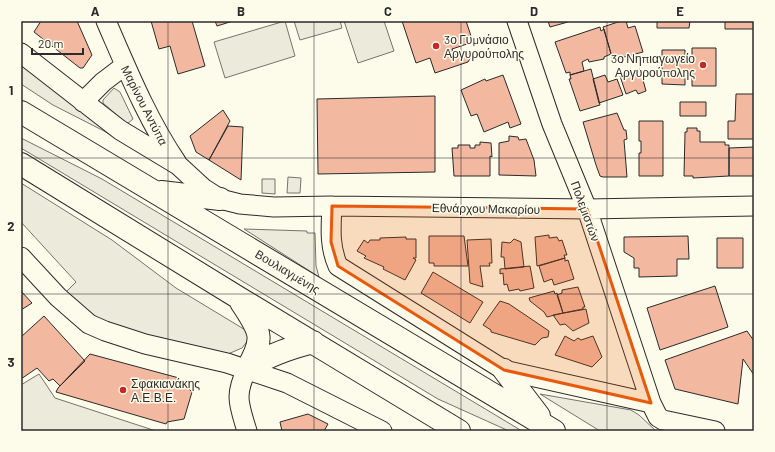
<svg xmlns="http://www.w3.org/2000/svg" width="775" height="452" font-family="Barlow,sans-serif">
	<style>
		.green { fill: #ecebdb; stroke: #74746e }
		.parking { fill: #eceadb; stroke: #74746e }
		.building { fill: #f2b8a0; stroke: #2b2b2b }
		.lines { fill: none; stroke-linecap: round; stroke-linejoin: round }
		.minor-casing { stroke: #2b2b2b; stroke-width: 21 }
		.major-casing { stroke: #2b2b2b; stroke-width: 24 }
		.minor { stroke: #fdfbea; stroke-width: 19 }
		.major { stroke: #fdfbea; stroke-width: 22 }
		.marked { fill: #e8590c; fill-opacity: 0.2; stroke: #e8590c; stroke-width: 3; stroke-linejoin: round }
		.grid { fill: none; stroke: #2b2b2b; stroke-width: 1; stroke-opacity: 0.55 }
		.poi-dot { fill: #c62828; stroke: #fdfbea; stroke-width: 1.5 }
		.labels { text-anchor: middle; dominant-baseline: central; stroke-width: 3; stroke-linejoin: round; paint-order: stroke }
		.poi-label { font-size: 12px; fill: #2b2b2b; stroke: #fdfbea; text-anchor: start }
		.street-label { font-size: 12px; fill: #2b2b2b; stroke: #fdfbea }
		.neatline { fill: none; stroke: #2b2b2b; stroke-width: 1.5 }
		.grid-label { font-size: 13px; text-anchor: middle; font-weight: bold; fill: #2b2b2b }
	</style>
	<rect width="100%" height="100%" fill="#fdfbea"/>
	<path class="green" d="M285 21 295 56 225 78 214 42Z
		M294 21H340L342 28 300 40Z
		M344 21H384L394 51 358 63Z
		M21 58 163 166 104 131 53 105 21 84Z
		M114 88 120 92 133 119 127 124 103 103V100Z
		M21 138 102 179 522 431H509L438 399 21 148Z
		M288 177 301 178 300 193H287Z
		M262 179H275V194L262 193Z
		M21 183 112 240 176 288 247 331 249 339 242 348 228 354 135 336 88 318 63 295 76 282 21 222Z
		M244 229 307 231V233H315L316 266 319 277Z
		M540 394 631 410 639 415 656 431H600Z"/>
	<path class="parking" d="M39 374 55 398 156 431H21V385Z"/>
	<path class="building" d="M41 21H77L92 55 83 68H80L34 32Z
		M151 21H192L205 66 178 74 170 46 159 49Z
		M215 21H233L217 26Z
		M402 21H466L473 42 452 49 454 55 465 51 469 53 471 57 468 62 435 73 430 58 416 63Z
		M548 21H568V22L550 27Z
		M621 21H626L628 28 635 26 643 52 613 60 603 27Z
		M657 21H690L689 28H657Z
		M725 21H754V29H725Z
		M600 27 601 31 604 29 611 54 604 57V59L589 62 588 59 582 62 584 71 570 75V72L566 73 555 42Z
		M692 48H716V86H692V76H685V85L662 84V50H685V58H692Z
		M591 69 600 105 580 111 569 79H571L570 75Z
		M640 69 646 91 638 94 636 90 626 94 620 76Z
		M503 75 521 124 510 128 508 122 484 132 477 114 471 116 461 90 485 79 486 81Z
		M605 75 608 82 617 79 623 95 599 103 593 79Z
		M736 94H754V139H728V121H735Z
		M435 96V172L318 174 317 99Z
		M680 102H706V116H680Z
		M223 110 230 121 209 160 196 152 190 136Z
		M617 113 624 130H626L627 139 624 140 627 177H603L600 176 596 165 583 122Z
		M639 121H663V176H639V153H641V141H639Z
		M228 126 243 127 241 180 209 160Z
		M687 128H697V131H700V142H725V145H729V176L693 178V176H684L685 132H687Z
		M509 136 518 137 519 140 526 139 534 160 536 176 499 175V143L509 141Z
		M480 142 491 143 492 157 490 156V176H454L452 148H458V145H470V148H475V145H480Z
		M754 147V176H729V148Z
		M549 235V238L557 237 559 241 562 240 567 255H564L565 258 537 266 535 237Z
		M429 236H464L468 266H434V263H429Z
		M688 236 689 259H677V276L639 277V268H634V258L624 252V237Z
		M406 237V239H416V258H413L416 260 405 280 383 269 384 267 364 258 366 256 357 251 364 240 368 243 370 240H380V238Z
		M717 238H743V268H717Z
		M491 239 492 263H489L490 266H480L483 287 470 283 467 240Z
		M514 239 521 242 524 267 505 269 504 257H501L502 242 510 243Z
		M565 258V261L568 260 574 279 554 285 552 279 544 282 539 266Z
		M530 266 534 288 520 291 519 289 509 291 507 284 504 285 503 273 500 274V269Z
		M433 272 483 302 470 323 421 293Z
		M715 286 728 327 660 350 647 308Z
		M578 287 585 307H583V309L563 313 557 295 562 293V290Z
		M21 291 32 303 21 310Z
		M554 291 555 294 557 293 563 313 547 317 544 312 530 301 529 298Z
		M500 301 509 304 549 331 548 337 542 338 535 345 491 332V330L483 325Z
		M586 309 589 323 573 331 565 324 560 325 553 315Z
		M44 316 85 361 60 386 53 379 49 381 37 368 21 379V337Z
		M747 331 754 341V375L743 359 738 404 675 389 665 360Z
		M565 336 574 341 578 338 581 340 593 336 602 357 592 367 555 355Z
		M90 354 179 378 177 383 186 386 192 392 184 419 167 422 166 424 56 392 58 388Z
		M308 414 328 424 324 431H282L280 422Z"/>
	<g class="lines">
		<defs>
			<path id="minor" d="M106 21C127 69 147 119 177 163
				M517 21 552 124 587 209 651 403
				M21 53 120 130 178 165 203 188 220 199 240 204 274 207 332 206 587 209 754 206
				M83 102 103 82 124 66
				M332 206C331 227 329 246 338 266L504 370 651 403 658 417 663 420 715 431
				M21 257 58 297 89 324 105 331 145 344 227 363 287 383 382 431
				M247 369C234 396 239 404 247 431"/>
			<path id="major" d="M21 112 554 431
				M21 164 239 298 459 431
				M161 192 220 199
				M241 302C260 332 266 336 247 369
				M247 369C268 355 289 348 313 342
				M504 370 539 416"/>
		</defs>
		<use href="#minor" class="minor-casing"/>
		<use href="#major" class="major-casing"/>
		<use href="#minor" class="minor"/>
		<use href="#major" class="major"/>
	</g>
	<path class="marked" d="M332 206 587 209 651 403 504 370 338 266 331 242Z"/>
	<path class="grid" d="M168 21V431M314 21V431M461 21V431M607 21V431M21 158H754M21 294H754"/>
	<g class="poi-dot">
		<circle cx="436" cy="46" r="4"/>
		<circle cx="703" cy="65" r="4"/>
		<circle cx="123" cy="390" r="4"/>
	</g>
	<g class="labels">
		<g class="poi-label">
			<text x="444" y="39">3ο Γυμνάσιο<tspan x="444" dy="14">Αργυρούπολης</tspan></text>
			<text x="695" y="58" text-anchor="end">3ο Νηπιαγωγείο<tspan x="695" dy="14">Αργυρούπολης</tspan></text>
			<text x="131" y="383">Σφακιανάκης<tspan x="131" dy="14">Α.Ε.Β.Ε.</tspan></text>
		</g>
		<g class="street-label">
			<text transform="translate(145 105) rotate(63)">Μαρίνου Αντύπα</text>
			<text transform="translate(486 208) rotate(1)">Εθνάρχου Μακαρίου</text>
			<text transform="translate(586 211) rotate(70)">Πολεμιστών</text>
			<text transform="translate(288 271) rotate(31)">Βουλιαγμένης</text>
		</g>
	</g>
	<rect width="775" height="452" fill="none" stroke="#fdfbea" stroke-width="44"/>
	<path d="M32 48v6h51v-6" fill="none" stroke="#2b2b2b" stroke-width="2"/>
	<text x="38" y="48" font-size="12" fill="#2b2b2b" stroke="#fdfbea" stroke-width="3" paint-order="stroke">20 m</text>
	<rect x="22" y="22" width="731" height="408" class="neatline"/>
	<g class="grid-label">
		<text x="95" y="16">A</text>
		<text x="241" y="16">B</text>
		<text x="388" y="16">C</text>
		<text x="534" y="16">D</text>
		<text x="680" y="16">E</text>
		<text x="11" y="95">1</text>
		<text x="11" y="231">2</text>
		<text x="11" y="367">3</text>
	</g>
</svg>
